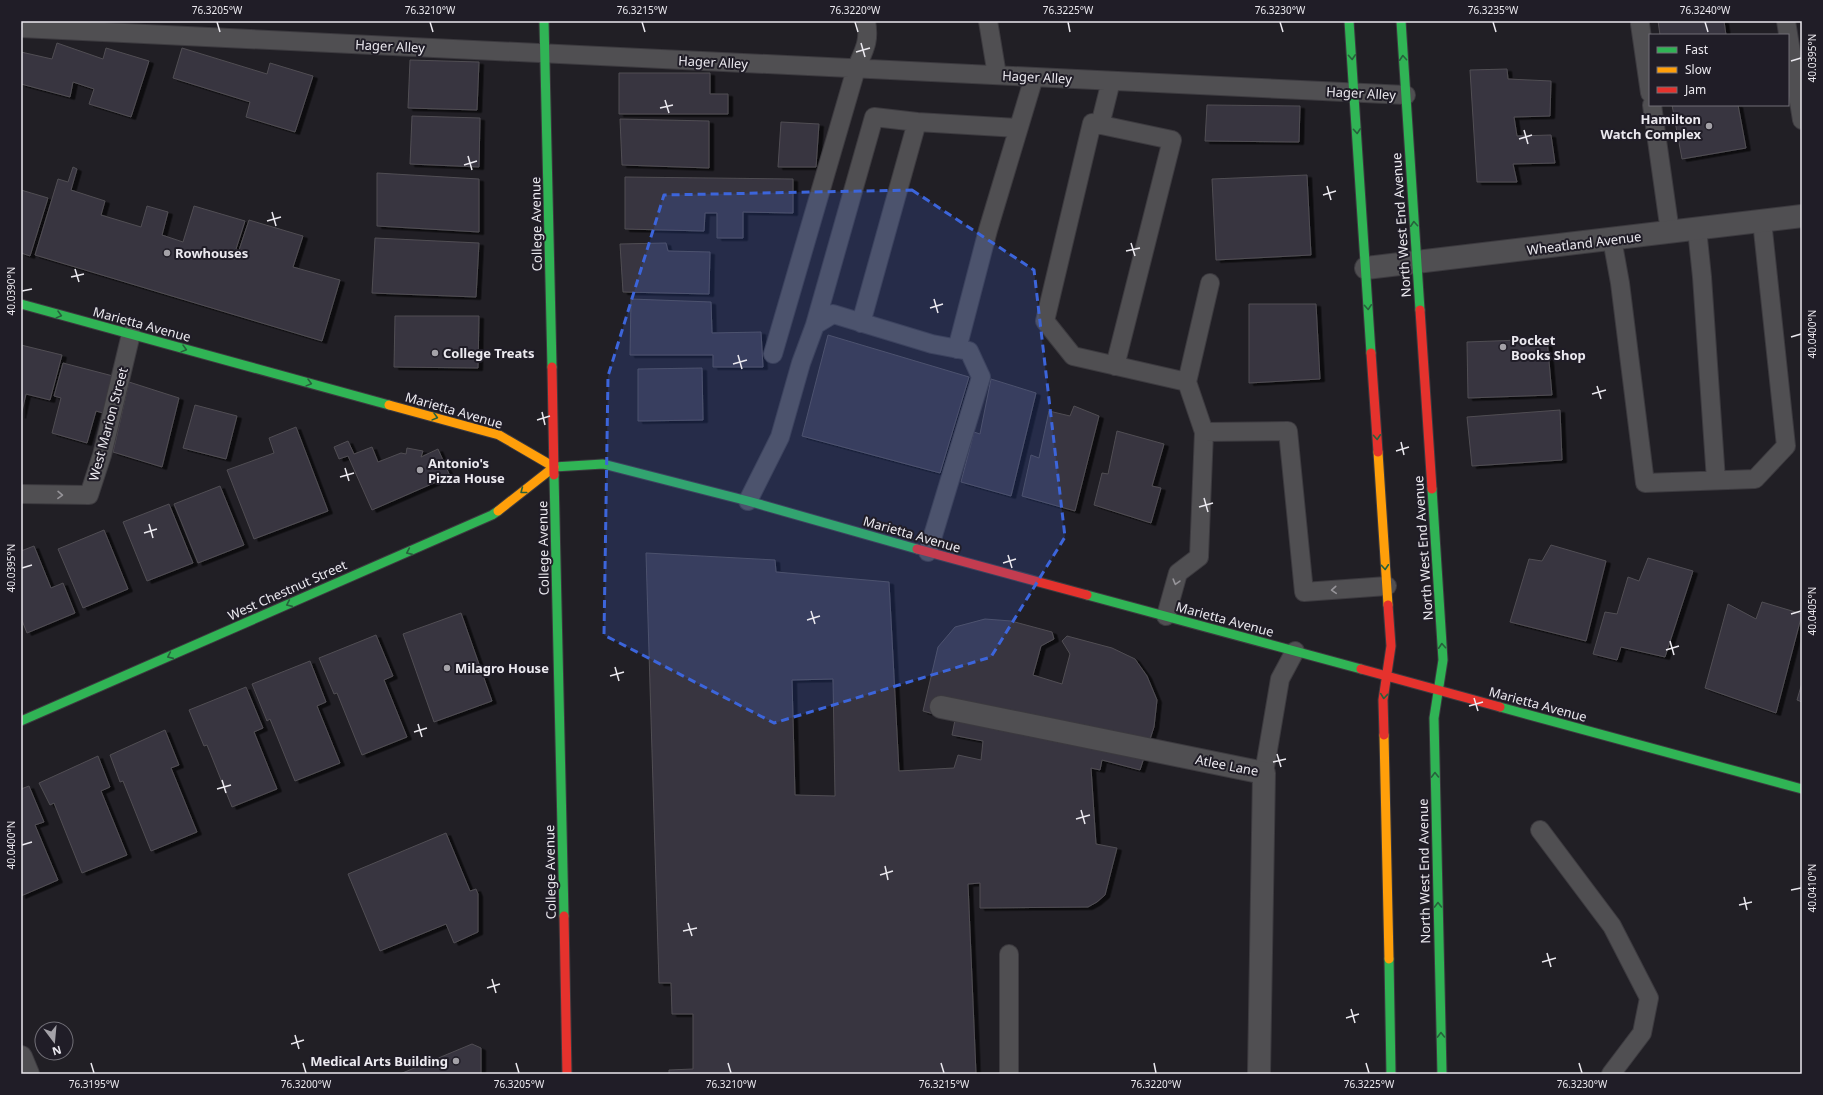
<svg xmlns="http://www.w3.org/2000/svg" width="1823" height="1095" font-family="'Noto Sans',sans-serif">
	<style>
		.building { fill: #393441; stroke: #504e53; fill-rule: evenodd; filter: url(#shadow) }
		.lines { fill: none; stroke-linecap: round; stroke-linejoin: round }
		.lane-casing { stroke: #3c3a3f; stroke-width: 20 }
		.street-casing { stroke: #3c3a3f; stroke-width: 24 }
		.fast-casing { stroke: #3c3a3f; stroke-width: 11 }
		.slow-casing { stroke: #3c3a3f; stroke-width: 11 }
		.jam-casing { stroke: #3c3a3f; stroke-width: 11 }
		.lane { stroke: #504f52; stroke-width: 18 }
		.street { stroke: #504f52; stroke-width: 22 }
		.fast { stroke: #30b455; stroke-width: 9 }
		.slow { stroke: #ff9f0a; stroke-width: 9 }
		.jam { stroke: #e5322d; stroke-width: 9 }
		.oneway { stroke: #27613c }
		.oneway2 { stroke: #969499 }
		.marked { fill: #3c65db; fill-opacity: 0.2; stroke: #3c65db; stroke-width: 3; stroke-dasharray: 8 5; stroke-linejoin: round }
		.ticks { fill: none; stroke: #ebe9ef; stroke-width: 1.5 }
		.poi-dot { fill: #a4a2a8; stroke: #201d27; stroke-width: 1.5 }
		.labels { text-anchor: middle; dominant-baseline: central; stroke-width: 4; stroke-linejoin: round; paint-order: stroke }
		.street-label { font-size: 13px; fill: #ebe9ef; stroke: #201d27 }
		.poi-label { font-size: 13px; font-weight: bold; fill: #ebe9ef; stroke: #201d27; text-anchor: start }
		.neatline { fill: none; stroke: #ebe9ef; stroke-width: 1.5 }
		.ticks-label { font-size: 10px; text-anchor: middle; fill: #ebe9ef }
	</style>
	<defs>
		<filter id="shadow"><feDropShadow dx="4.5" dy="2.5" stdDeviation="0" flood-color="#0009"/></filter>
	</defs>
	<rect width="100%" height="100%" fill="#211f25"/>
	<path class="building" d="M1658 21H1724L1726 35H1660Z
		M57 43 103 59 106 48 149 61 131 117 89 104 94 89 73 82 70 97 21 84V52L52 59Z
		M182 48 267 74 270 63 313 76 295 132 246 117 250 102 173 78Z
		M410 60 479 62 477 110 408 108Z
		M1507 69 1508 79 1551 81 1550 116 1514 117 1517 136 1551 135 1555 163 1513 164 1517 182H1477L1470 70Z
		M619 73H710V94H728V114H619Z
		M1207 105 1300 106 1299 142 1205 141Z
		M1672 105H1738L1746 148 1682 159Z
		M412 116 480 118 479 167 410 164Z
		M620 119 709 121V168L622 165Z
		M781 122 819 124 816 167H778Z
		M73 167 77 169 71 190 105 201 101 215 141 227 147 206 168 212 162 235 183 242 194 206 245 221 236 249 239 250 249 220 303 236 293 267 340 280 322 341 35 255 58 179 68 182Z
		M377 173 479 179V232L377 226Z
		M1307 175 1311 255 1216 260 1212 179Z
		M625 177 793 179V213L743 212V238H717V213H705L704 231 625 229Z
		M21 190 48 198 30 256 21 253Z
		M375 238 479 243 476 297 372 293Z
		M666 243 668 251 710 252 709 294 623 292 620 244Z
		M631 299 711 302 712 333 761 332 763 367H713V355H630Z
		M1249 304H1316L1320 379 1249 383Z
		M395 316H479L478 368 394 367Z
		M828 335 969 377 940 473 802 436Z
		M1547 339 1552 395 1468 398 1467 342Z
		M21 345 62 355 50 400 26 394 21 416Z
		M63 363 113 376 103 413 96 411 87 443 52 433 61 398 54 396Z
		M702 368 703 420 638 421V369Z
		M991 379 1036 393 1011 496 961 482 974 432 980 434Z
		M129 382 179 398 162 467 113 452Z
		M195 405 237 416 226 459 183 448Z
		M1074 406 1099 416 1075 511 1022 496 1031 455 1039 458 1049 411 1070 416Z
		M1560 410 1562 460 1472 466 1467 417Z
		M296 427 328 511 254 539 227 470 274 453 269 438Z
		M1117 431 1164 444 1152 486 1161 488 1151 523 1094 505 1102 473 1108 474Z
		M348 441 354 454 372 447 378 462 401 453 406 454 407 448 423 451 421 457 438 449 450 476 372 510 348 456 339 459 334 447Z
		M220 486 244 545 198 563 174 504Z
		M169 504 193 563 147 581 123 522Z
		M104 530 128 589 83 608 58 549Z
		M1551 545 1606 561 1586 641 1510 622 1529 559 1542 561Z
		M34 546 51 588 63 583 75 613 27 633 21 618V551Z
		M646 553 775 560 776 572 889 582 899 771 954 768 958 755 981 760 983 741 952 735 955 720 923 711 938 647 955 627 985 619 1011 621 1052 632 1054 639 1041 646 1033 675 1062 684 1070 654 1062 641 1067 636 1112 648 1135 659 1147 676 1157 700 1154 727 1140 770 1102 760 1100 770 1091 768 1096 844 1117 848 1105 895 1097 902 1088 907 980 908V883L968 884 976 1074H669V1070L693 1069V1014H672L671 983H659ZM833 679 835 796 795 795 792 680Z
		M1648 558 1693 571 1665 657 1621 647 1617 660 1593 654 1605 612 1617 614 1628 577 1639 581Z
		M1762 602 1802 614 1776 713 1705 688 1728 604 1756 619Z
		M461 613 492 701 434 722 403 634Z
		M376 635 393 676 384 680 407 737 362 755 337 693 334 694 319 658Z
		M310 661 326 702 317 706 340 763 295 781 270 719 267 721 252 684Z
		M1802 683V702L1797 700Z
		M246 687 263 728 254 732 277 789 232 807 207 745 204 746 189 710Z
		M165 730 179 765 171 768 197 832 151 851 123 781 120 782 110 755Z
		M98 756 110 787 101 791 127 855 82 873 54 803 50 805 39 783Z
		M29 786 44 822 35 825 58 880 21 896V789Z
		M446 833 470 891 476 889 478 894V932L454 943 446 924 380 951 348 874Z
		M472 1044 481 1048V1074H400Z"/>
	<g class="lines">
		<defs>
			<path id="lane" d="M988 21 997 75
				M1786 21 1802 120
				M1640 24 1650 93
				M21 28 1406 95
				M1652 105 1670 232
				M1100 125 1111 81
				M1697 229 1702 277 1716 480
				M1612 239 1620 283 1645 483 1755 479 1786 446 1762 221
				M861 323 917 122 1018 128
				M815 325 874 117 917 122
				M957 349 988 230 1034 77
				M773 354 856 69C864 50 870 42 866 21
				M1115 366 1172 140 1092 123 1045 321 1073 356 1187 382
				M1204 432 1187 382 1210 283
				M21 494 89 495 102 455 131 334
				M748 501 780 437 801 363 815 325 833 314 932 344 969 351 981 377 928 552
				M1166 616 1178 573 1199 557 1204 432 1288 431 1304 592 1387 586
				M1264 773 1280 679 1295 651
				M1540 830 1612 926 1649 998 1642 1033 1611 1074
				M1009 954V1074"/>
			<path id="street" d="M1366 268 1802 216
				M941 707 1264 773 1259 1074
				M21 1057 28 1074"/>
			<path id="fast" d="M544 21 552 367
				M1349 21 1371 353
				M1401 21 1420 310
				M21 304 389 405
				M554 467 603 464 748 501 917 549
				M554 475 564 916
				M1432 489 1443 660 1434 718 1442 1074
				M1087 595 1361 669
				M1500 707 1802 789
				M21 721 492 515 498 511
				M1389 959 1391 1074"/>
			<path id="slow" d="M389 405 499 435 554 467
				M1378 452 1388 605
				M498 511 554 467
				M1384 735 1389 959"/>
			<path id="jam" d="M1420 310 1432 489
				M1371 353 1378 452
				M552 367 554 475
				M917 549 1087 595
				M1361 669 1500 707
				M1384 735 1383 700 1391 646 1388 605
				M564 916 567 1074"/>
		</defs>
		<use href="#lane" class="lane-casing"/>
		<use href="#street" class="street-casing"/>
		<use href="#fast" class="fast-casing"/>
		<use href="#slow" class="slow-casing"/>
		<use href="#jam" class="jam-casing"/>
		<use href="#lane" class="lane"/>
		<use href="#street" class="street"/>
		<use href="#fast" class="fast"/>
		<use href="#slow" class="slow"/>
		<use href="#jam" class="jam"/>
	</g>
	<defs><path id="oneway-chevron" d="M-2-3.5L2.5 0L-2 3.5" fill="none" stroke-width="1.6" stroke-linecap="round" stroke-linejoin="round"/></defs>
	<g class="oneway">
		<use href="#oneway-chevron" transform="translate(1352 57) rotate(86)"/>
		<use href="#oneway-chevron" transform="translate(1403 58) rotate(-94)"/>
		<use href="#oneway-chevron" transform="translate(1357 131) rotate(86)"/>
		<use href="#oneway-chevron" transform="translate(1414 224) rotate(-94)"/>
		<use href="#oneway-chevron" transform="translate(1368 307) rotate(86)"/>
		<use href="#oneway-chevron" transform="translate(59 315) rotate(15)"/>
		<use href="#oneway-chevron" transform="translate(184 349) rotate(15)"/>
		<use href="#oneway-chevron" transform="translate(309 383) rotate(15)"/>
		<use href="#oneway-chevron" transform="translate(435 417) rotate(15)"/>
		<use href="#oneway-chevron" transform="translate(1377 437) rotate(86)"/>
		<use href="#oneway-chevron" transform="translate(523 491) rotate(142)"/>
		<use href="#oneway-chevron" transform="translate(409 552) rotate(156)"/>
		<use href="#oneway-chevron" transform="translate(1385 567) rotate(86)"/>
		<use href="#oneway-chevron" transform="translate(289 604) rotate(156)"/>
		<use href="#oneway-chevron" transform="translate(1442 646) rotate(-94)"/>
		<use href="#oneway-chevron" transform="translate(170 656) rotate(156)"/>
		<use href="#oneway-chevron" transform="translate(1384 696) rotate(96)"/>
		<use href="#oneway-chevron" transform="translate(1435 775) rotate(-91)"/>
		<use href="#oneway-chevron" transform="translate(1438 905) rotate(-91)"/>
		<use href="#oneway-chevron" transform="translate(1441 1035) rotate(-91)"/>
	</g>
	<g class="oneway2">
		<use href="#oneway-chevron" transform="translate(60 495) rotate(1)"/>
		<use href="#oneway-chevron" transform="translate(1176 582) rotate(106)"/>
		<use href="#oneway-chevron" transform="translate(1334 590) rotate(176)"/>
	</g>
	<path class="marked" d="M912 190 1034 270 1065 537 991 657 774 723 604 635 608 376 664 195Z"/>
	<path class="ticks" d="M217 22 220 32M430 22 433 32M642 22 645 32M855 22 858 32M1068 22 1070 32M1280 22 1283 32M1493 22 1496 32M1705 22 1708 32M861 43 865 57M856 52 870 48M1791 61 1801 58M665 100 669 113M660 108 673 105M1524 130 1528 144M1519 139 1532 135M468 156 472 170M464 165 477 161M1327 186 1331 200M1323 195 1336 191M272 212 276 226M267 221 281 217M1131 243 1135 256M1126 251 1140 248M75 269 79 282M71 277 84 274M22 291 32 289M934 299 938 313M930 308 943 304M1791 337 1801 334M738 355 742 369M733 364 747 360M1597 386 1601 399M1592 394 1606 390M542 412 545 425M537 420 550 416M1401 442 1404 455M1396 451 1409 447M345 468 349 481M340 477 354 473M1204 498 1208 512M1199 507 1213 503M149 524 153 538M144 533 157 529M1008 555 1012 568M1003 563 1016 559M22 568 32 565M811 611 815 624M1791 614 1801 611M807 620 820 616M1670 641 1674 655M1666 650 1679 646M615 667 619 681M610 676 624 672M1474 698 1478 711M1469 706 1483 702M418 724 422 737M414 732 427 728M1277 754 1281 767M1273 762 1286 759M222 780 226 793M217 789 231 785M1081 810 1085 824M1076 819 1090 815M22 845 32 842M885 866 888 880M880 875 893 871M1791 890 1801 888M1744 897 1747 910M1739 905 1752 902M688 923 692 936M683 931 697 928M1547 953 1551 967M1542 962 1556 958M492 979 496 993M487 988 500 984M1351 1009 1355 1023M1346 1018 1359 1014M295 1035 299 1049M291 1044 304 1040M91 1063 94 1073M303 1063 306 1073M516 1063 519 1073M728 1063 731 1073M941 1063 944 1073M1154 1063 1156 1073M1366 1063 1369 1073M1579 1063 1582 1073"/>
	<g class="poi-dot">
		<circle cx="1709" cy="126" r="4"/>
		<circle cx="167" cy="253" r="4"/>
		<circle cx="1503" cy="347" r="4"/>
		<circle cx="435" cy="353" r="4"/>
		<circle cx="420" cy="470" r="4"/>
		<circle cx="447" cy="668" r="4"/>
		<circle cx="456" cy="1061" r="4"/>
	</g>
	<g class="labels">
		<g class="street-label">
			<text transform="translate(390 46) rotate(3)">Hager Alley</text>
			<text transform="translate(713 62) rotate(3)">Hager Alley</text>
			<text transform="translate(1037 77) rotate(3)">Hager Alley</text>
			<text transform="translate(1361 93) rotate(3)">Hager Alley</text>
			<text transform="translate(536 224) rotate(-91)">College Avenue</text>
			<text transform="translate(1401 225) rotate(-94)">North West End Avenue</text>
			<text transform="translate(1584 243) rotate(-7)">Wheatland Avenue</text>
			<text transform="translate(142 324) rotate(15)">Marietta Avenue</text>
			<text transform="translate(454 410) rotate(16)">Marietta Avenue</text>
			<text transform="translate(108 424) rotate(-75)">West Marion Street</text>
			<text transform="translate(912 534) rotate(16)">Marietta Avenue</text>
			<text transform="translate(543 548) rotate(-91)">College Avenue</text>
			<text transform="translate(1423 548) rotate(-94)">North West End Avenue</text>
			<text transform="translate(287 590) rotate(-24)">West Chestnut Street</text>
			<text transform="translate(1225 619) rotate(15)">Marietta Avenue</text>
			<text transform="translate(1538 704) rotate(15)">Marietta Avenue</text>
			<text transform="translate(1227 765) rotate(11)">Atlee Lane</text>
			<text transform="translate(1424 871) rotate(-91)">North West End Avenue</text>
			<text transform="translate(550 872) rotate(-91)">College Avenue</text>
		</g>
		<g class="poi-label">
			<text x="1701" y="119" text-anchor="end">Hamilton<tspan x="1701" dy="15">Watch Complex</tspan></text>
			<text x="175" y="253">Rowhouses</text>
			<text x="1511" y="340">Pocket<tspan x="1511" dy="15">Books Shop</tspan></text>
			<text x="443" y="353">College Treats</text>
			<text x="428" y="463">Antonio's<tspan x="428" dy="15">Pizza House</tspan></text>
			<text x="455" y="668">Milagro House</text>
			<text x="448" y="1061" text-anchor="end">Medical Arts Building</text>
		</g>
	</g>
	<rect width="1823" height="1095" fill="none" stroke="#201d27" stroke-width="44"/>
	<rect x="1649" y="34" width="140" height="72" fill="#201d27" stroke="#716f77"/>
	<rect x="1657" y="47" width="20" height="6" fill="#30b455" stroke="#716f77"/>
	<text x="1685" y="54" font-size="12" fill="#ebe9ef">Fast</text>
	<rect x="1657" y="67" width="20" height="6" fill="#ff9f0a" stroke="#716f77"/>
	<text x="1685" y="74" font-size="12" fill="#ebe9ef">Slow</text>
	<rect x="1657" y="87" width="20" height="6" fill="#e5322d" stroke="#716f77"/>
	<text x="1685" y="94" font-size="12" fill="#ebe9ef">Jam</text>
	<g transform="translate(54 1041) rotate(164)"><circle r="19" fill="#201d27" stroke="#716f77"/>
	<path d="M0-3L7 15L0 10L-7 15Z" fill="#a4a2a8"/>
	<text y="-6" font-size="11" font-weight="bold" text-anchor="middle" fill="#ebe9ef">N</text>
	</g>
	<rect x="22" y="22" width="1779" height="1051" class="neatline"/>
	<g class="ticks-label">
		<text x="217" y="14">76.3205°W</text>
		<text x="430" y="14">76.3210°W</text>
		<text x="642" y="14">76.3215°W</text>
		<text x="855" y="14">76.3220°W</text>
		<text x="1068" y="14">76.3225°W</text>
		<text x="1280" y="14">76.3230°W</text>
		<text x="1493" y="14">76.3235°W</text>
		<text x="1705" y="14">76.3240°W</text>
		<text transform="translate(1812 58) rotate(-90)" y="4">40.0395°N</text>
		<text transform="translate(11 291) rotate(-90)" y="4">40.0390°N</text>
		<text transform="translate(1812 334) rotate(-90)" y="4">40.0400°N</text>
		<text transform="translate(11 568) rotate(-90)" y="4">40.0395°N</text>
		<text transform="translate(1812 611) rotate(-90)" y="4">40.0405°N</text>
		<text transform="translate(11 845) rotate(-90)" y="4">40.0400°N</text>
		<text transform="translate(1812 888) rotate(-90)" y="4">40.0410°N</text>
		<text x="94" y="1088">76.3195°W</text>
		<text x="306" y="1088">76.3200°W</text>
		<text x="519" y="1088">76.3205°W</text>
		<text x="731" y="1088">76.3210°W</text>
		<text x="944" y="1088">76.3215°W</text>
		<text x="1156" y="1088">76.3220°W</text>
		<text x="1369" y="1088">76.3225°W</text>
		<text x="1582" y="1088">76.3230°W</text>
	</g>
</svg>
